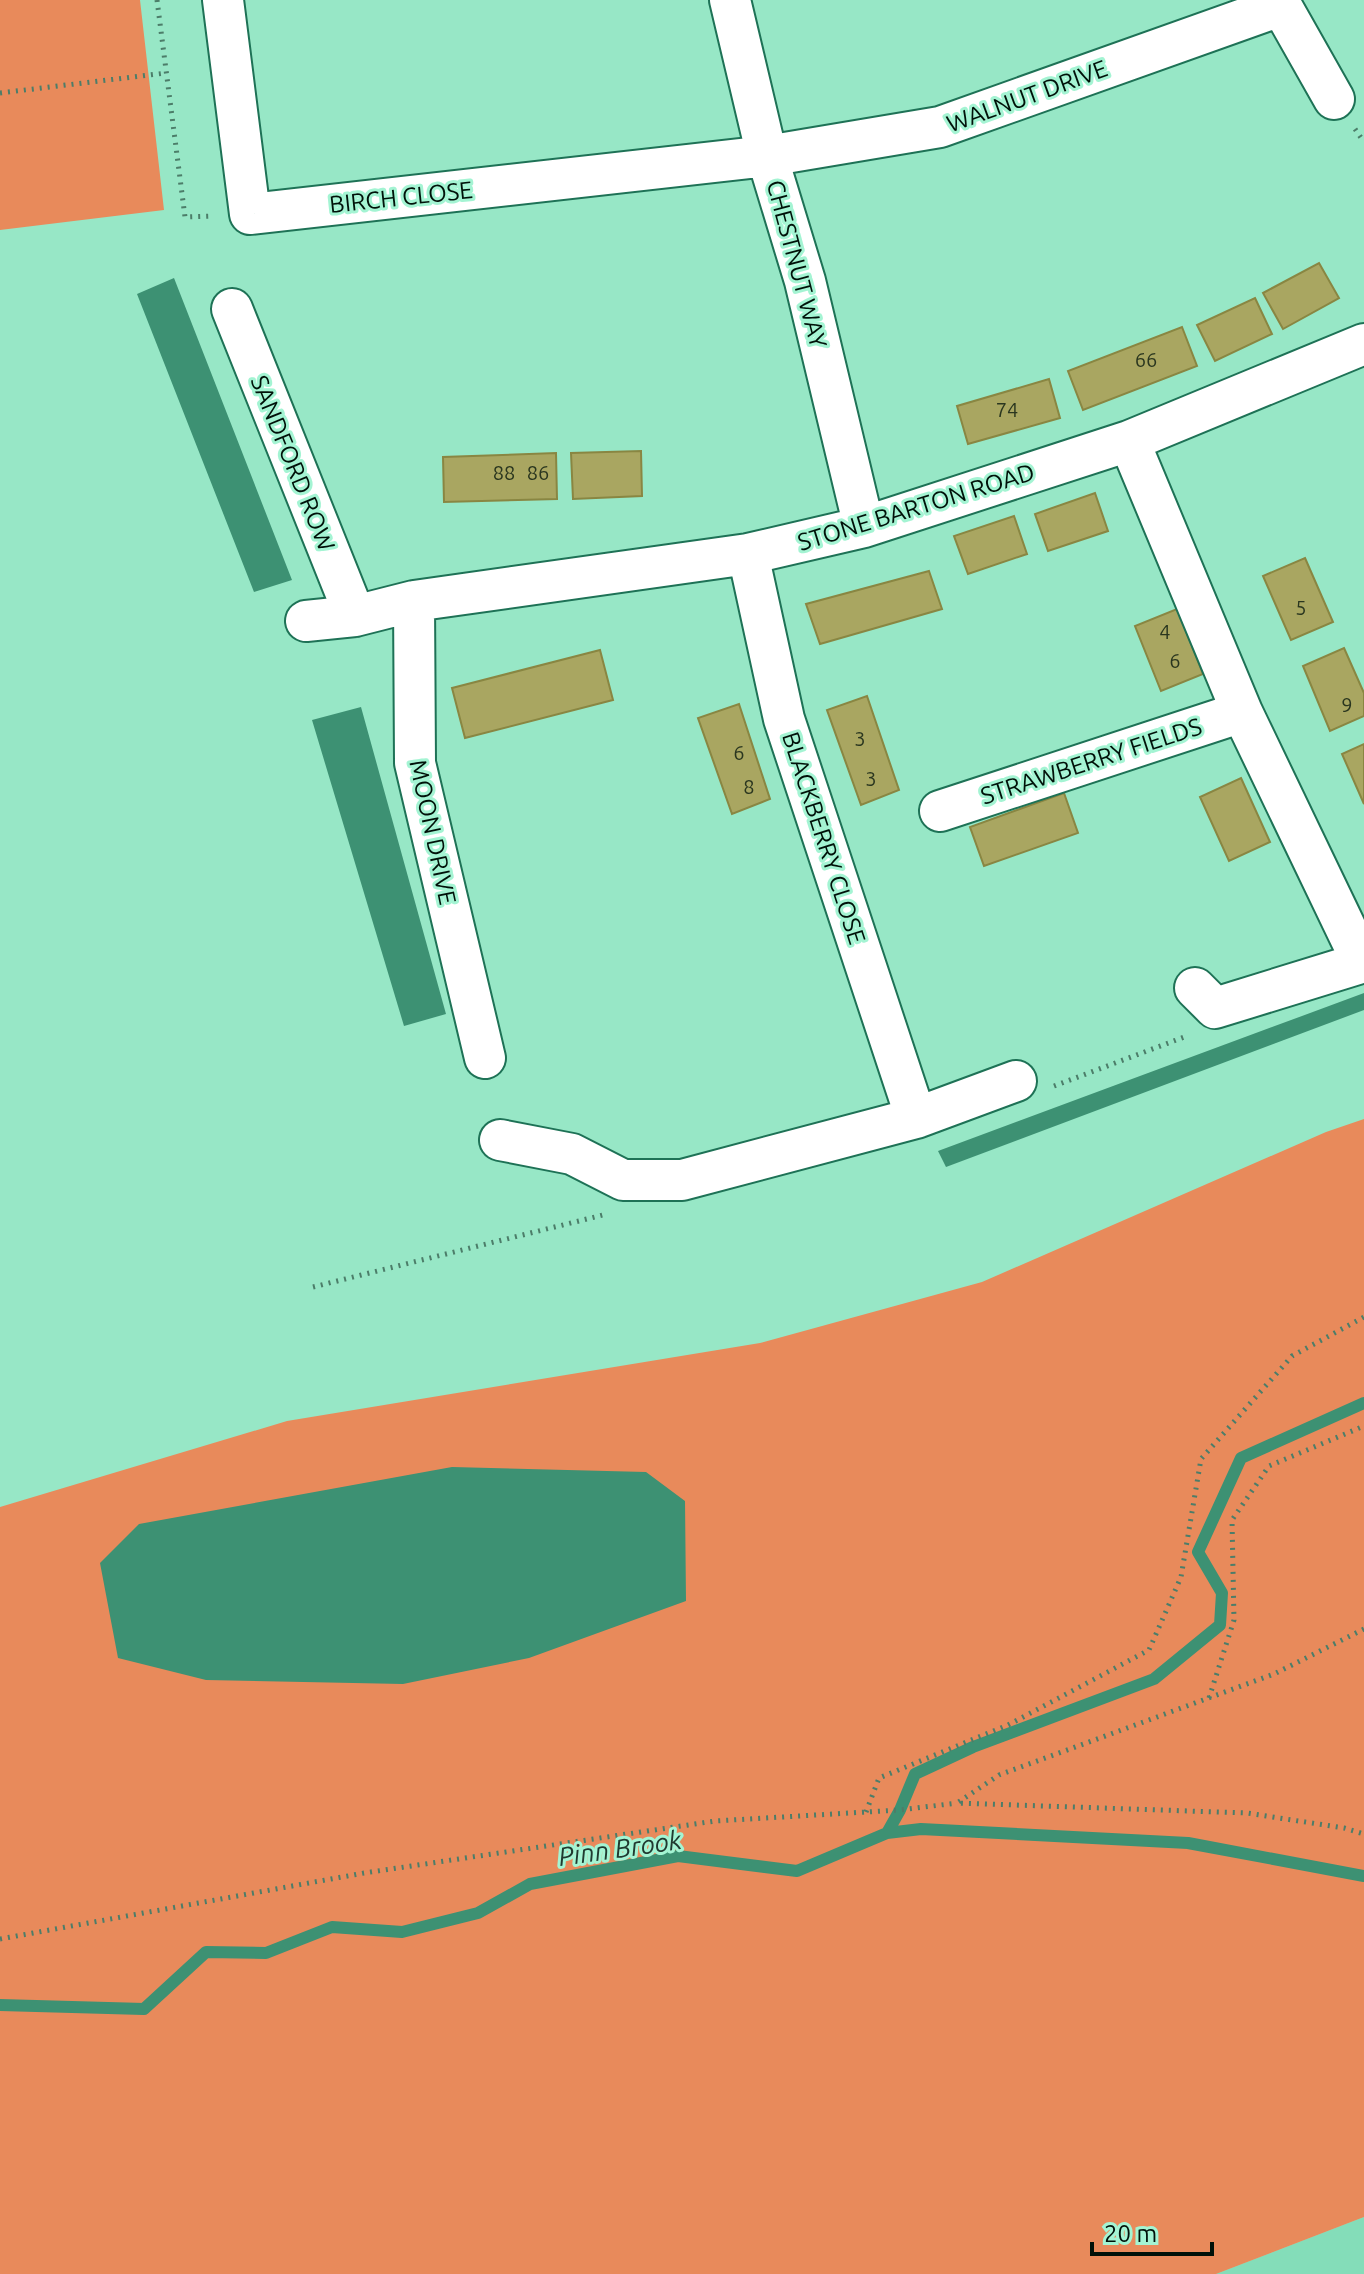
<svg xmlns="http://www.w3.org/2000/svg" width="1364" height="2274" font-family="Ubuntu,sans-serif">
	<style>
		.built { fill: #84ddb9 }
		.green { fill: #e88a5b }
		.water { fill: #3d9173 }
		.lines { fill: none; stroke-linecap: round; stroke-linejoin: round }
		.stream { stroke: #3d9173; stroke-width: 12 }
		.building { fill: #a9a661; stroke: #898642; stroke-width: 2 }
		.minor-casing { stroke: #1e7256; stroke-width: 44 }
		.path { stroke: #4c7d69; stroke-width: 5; stroke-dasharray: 2 6; stroke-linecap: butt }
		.minor { stroke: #fff; stroke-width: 40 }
		.labels { text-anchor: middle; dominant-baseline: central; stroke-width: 6; stroke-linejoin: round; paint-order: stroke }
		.number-label { font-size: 20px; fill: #2a361f }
		.street-label { font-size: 24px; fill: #001109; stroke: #a4f4d3 }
		.water-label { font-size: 26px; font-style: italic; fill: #203a30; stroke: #a4f4d3 }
	</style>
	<rect width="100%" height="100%" fill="#97e7c6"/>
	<path class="built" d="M1364 2217V2274H1216Z"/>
	<path class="green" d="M0 0H140L164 210 0 230Z
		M1364 1119V2217L1216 2274H0V1507L287 1421 760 1343 982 1282 1326 1132Z"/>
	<path class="water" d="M174 278 292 580 254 592 137 294Z
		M361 707 446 1014 404 1026 312 720Z
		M1364 993V1010L946 1167 938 1151Z
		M452 1467 646 1472 685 1501 686 1601 529 1658 403 1684 206 1680 118 1658 100 1563 139 1524Z"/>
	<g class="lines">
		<path class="stream" d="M887 1833 921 1829 1188 1843 1364 1876
			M0 2005 144 2009 206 1952 266 1953 332 1927 402 1932 478 1913 530 1884 678 1856 797 1871 887 1833 900 1810 915 1774 973 1747 1154 1679 1220 1625 1222 1593 1198 1552 1241 1458 1364 1403"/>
	</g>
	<path class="building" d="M1319 263 1339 298 1283 329 1263 293Z
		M1255 298 1272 334 1215 361 1197 325Z
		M1182 327 1197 366 1083 410 1068 371Z
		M1049 379 1060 418 968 444 957 406Z
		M641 451 642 496 573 499 571 453Z
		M556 453 557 499 444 502 443 457Z
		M1095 493 1108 531 1048 551 1035 514Z
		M1014 516 1027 554 968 574 954 536Z
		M1305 558 1333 622 1291 640 1263 576Z
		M929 571 942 609 820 644 806 604Z
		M1177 609 1203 674 1161 691 1135 626Z
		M1344 648 1364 693V716L1330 731 1303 666Z
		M600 650 613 700 465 738 452 688Z
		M867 696 899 790 861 805 827 710Z
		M739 704 770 799 732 814 698 718Z
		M1364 744V804L1342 754Z
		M1241 778 1270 842 1229 861 1200 797Z
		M1064 793 1078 833 984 866 970 827Z"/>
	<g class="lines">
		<defs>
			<path id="minor" d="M223 0 250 214 767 156 940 127 1280 6
				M730 0 767 156 805 281 864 527
				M1278 0 1334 99
				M232 309 355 616
				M1129 441 1242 712 1362 962
				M748 554 784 719 916 1118
				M414 601 415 763 485 1058
				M306 621 355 616 414 601 748 554 864 527 1129 441 1364 344
				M940 811 1242 712
				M1195 988 1215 1008 1364 962
				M500 1140 572 1154 623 1180H682L916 1118 1016 1081"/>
		</defs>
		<use href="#minor" class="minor-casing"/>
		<path class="path" d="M157 0 185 217 212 216
			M0 93 166 73
			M1355 129 1364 142
			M1054 1086 1187 1036
			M313 1287 603 1215
			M1364 1629 1274 1674 999 1775 957 1803 1247 1813 1344 1828 1364 1834
			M1209 1698 1234 1620 1232 1520 1269 1466 1364 1426
			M866 1812 879 1778 1008 1725 1149 1650 1181 1577 1201 1459 1292 1356 1364 1317
			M0 1939 364 1873 715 1821 900 1810 957 1803"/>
		<use href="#minor" class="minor"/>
	</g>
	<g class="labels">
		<g class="number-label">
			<text x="1146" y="359">66</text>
			<text x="1007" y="409">74</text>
			<text x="504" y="472">88</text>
			<text x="538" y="472">86</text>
			<text x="1301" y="607">5</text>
			<text x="1165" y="631">4</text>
			<text x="1175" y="660">6</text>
			<text x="1347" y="704">9</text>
			<text x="860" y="738">3</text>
			<text x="739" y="752">6</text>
			<text x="871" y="778">3</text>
			<text x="749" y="786">8</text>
		</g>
		<g class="street-label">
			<text transform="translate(1027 96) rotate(-20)">WALNUT DRIVE</text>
			<text transform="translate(401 197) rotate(-6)">BIRCH CLOSE</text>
			<text transform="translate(797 264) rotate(75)">CHESTNUT WAY</text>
			<text transform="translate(293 463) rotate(68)">SANDFORD ROW</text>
			<text transform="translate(916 507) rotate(-17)">STONE BARTON ROAD</text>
			<text transform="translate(1091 761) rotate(-18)">STRAWBERRY FIELDS</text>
			<text transform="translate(433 832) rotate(78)">MOON DRIVE</text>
			<text transform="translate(824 838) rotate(72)">BLACKBERRY CLOSE</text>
		</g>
		<g class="water-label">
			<text transform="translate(620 1848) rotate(-8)">Pinn Brook</text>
		</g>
	</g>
	<path d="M1092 2242v12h120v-12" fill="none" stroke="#001109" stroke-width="4"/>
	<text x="1104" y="2242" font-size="24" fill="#001109" stroke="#a4f4d3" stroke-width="6" paint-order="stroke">20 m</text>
</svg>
